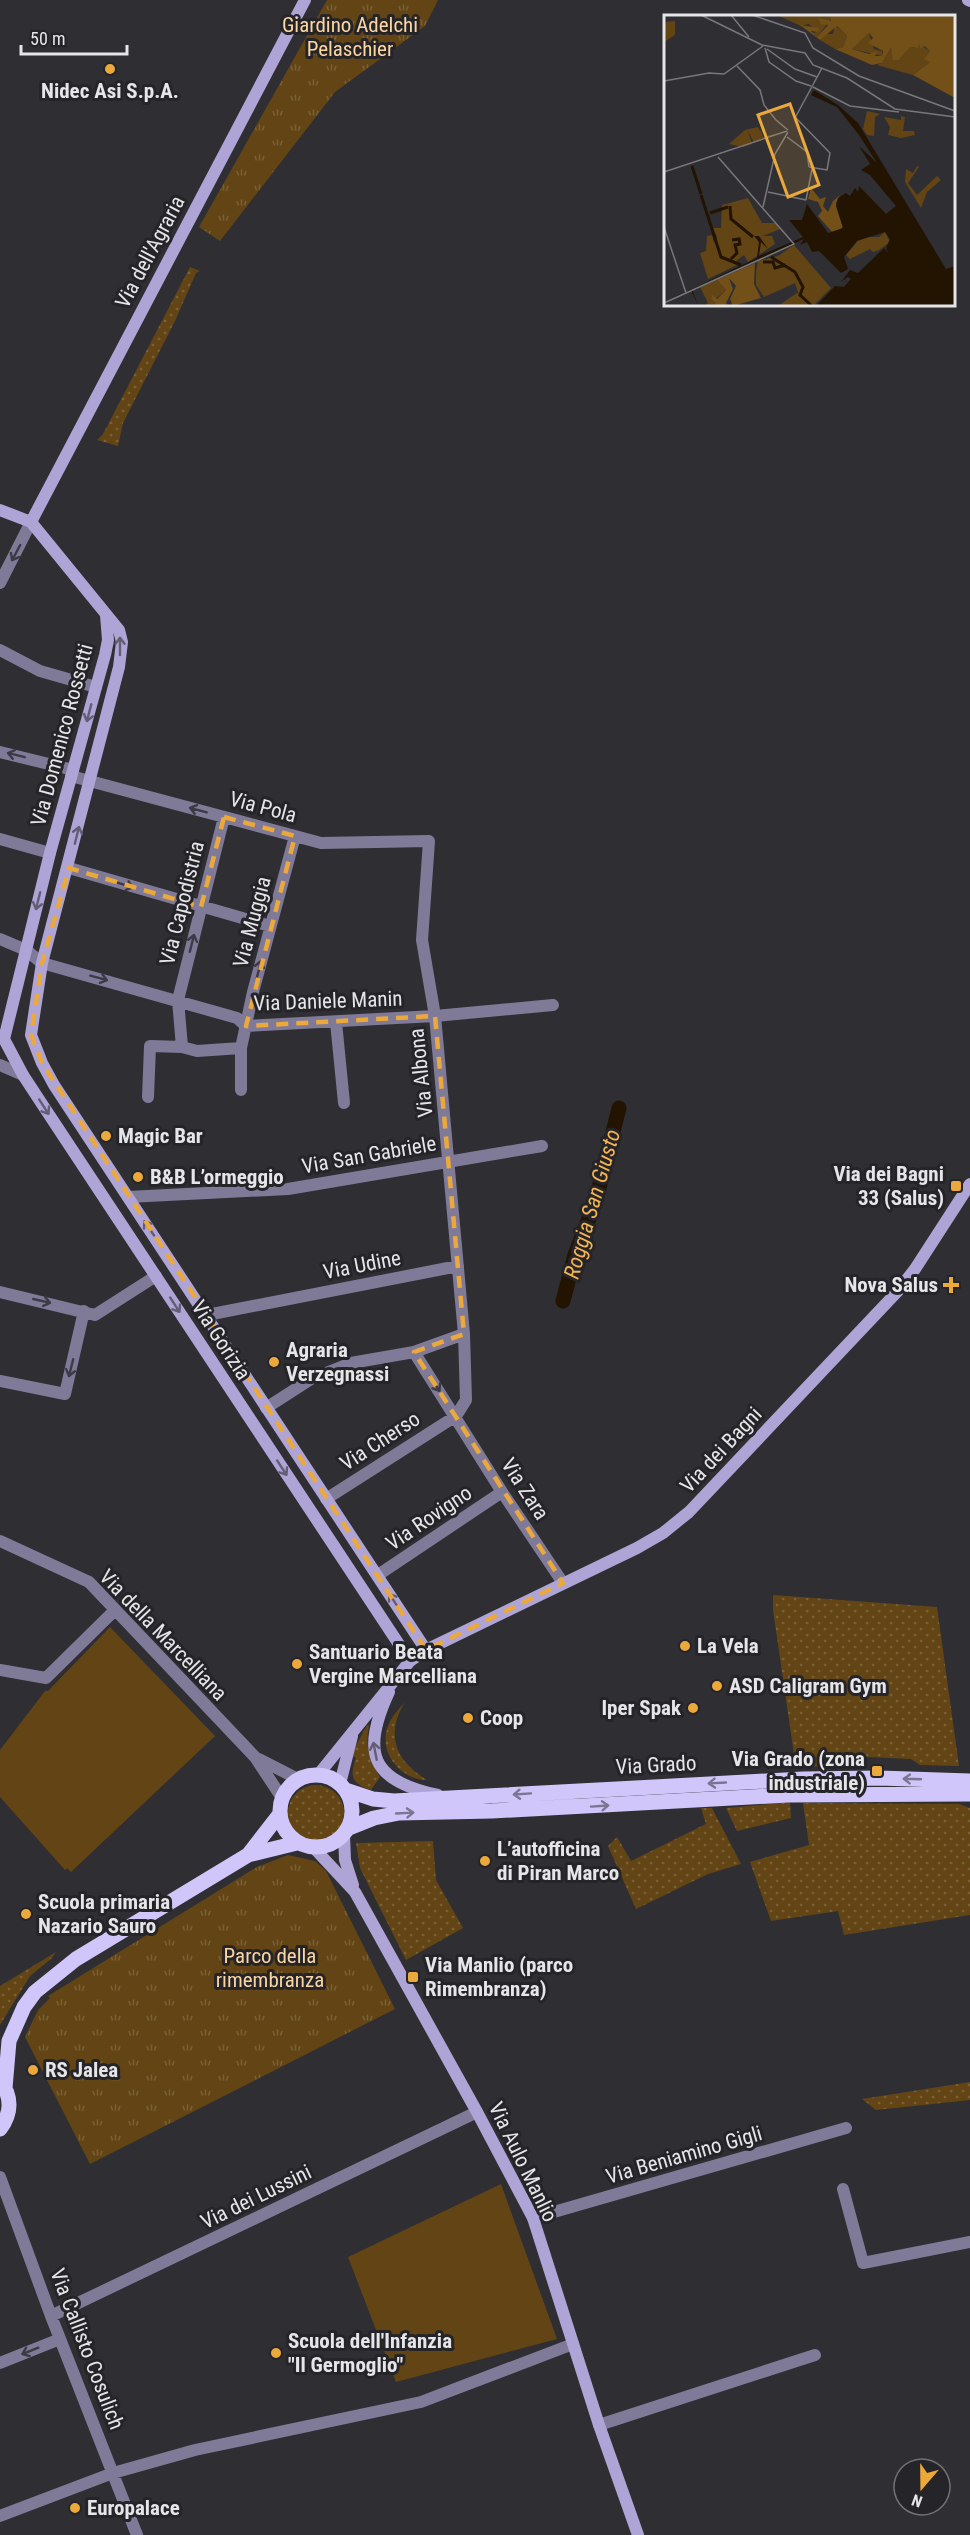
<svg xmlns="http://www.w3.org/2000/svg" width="970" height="2535" font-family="'Roboto Condensed',sans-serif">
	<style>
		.grass { fill: url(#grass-dots) }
		.park { fill: url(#park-tufts) }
		.pitch { fill: #634515 }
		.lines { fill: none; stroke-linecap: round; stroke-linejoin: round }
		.canal { stroke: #221401; stroke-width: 15 }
		.street { stroke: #807a99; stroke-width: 12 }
		.secondary { stroke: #aea4d5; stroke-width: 12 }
		.primary { stroke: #d0c6f9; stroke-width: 15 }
		.oneway { stroke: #3c3a45 }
		.oneway2 { stroke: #635e76 }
		.oneway3 { stroke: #7a7691 }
		.marked { fill: none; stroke: #eca93b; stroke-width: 4.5; stroke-dasharray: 12 8; stroke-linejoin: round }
		.poi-dot { fill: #eca93b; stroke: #252529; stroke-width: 2 }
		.labels { text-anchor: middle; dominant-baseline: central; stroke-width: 6; stroke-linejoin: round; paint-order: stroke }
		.park-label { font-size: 21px; fill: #fcd6a1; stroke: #252529 }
		.poi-label { font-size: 21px; font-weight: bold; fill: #e6e5e8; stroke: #252529; text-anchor: start }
		.street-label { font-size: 21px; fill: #e6e5e8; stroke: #252529 }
		.water-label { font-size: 22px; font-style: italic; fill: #f4b454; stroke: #252529 }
		.inset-river { fill: none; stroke: #221401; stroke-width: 3 }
		.inset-road { fill: none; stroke: #78777b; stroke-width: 1.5 }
		.view { fill: #eca93b; fill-opacity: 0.15; stroke: #eca93b; stroke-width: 3 }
		.inset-edge { fill: none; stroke: #e6e5e8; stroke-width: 3 }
	</style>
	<defs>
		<pattern id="grass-dots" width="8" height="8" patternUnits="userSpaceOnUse" patternTransform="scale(1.5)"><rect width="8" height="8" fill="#634515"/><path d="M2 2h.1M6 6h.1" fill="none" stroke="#796037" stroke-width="1.8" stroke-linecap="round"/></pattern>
		<pattern id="park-tufts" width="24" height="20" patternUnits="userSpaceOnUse" patternTransform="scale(1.5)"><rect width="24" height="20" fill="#634515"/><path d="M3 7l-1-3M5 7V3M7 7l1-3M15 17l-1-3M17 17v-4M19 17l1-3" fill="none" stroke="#796037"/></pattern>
	</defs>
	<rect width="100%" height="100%" fill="#2f2e33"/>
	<path class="grass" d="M190 267 200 271 196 273 175 321 123 423 118 446 97 440 103 434Z
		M773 1595 937 1607 959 1766 920 1765 911 1759 847 1756 834 1765 796 1768 773 1610Z
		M405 1702C385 1734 395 1761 427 1780 400 1779 378 1753 388 1726 391 1717 399 1709 405 1702Z
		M367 1725 369 1726C365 1745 369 1761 380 1777L371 1790C352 1784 349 1776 356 1758L351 1755Z
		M288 1813a28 28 0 1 1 56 0a28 28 0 1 1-56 0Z
		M790 1802 791 1818 737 1831 726 1808Z
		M803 1803 959 1804 970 1808V1915L844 1935 838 1911 771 1921 750 1862 809 1845Z
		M701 1808H712L741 1864 708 1874 636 1909 608 1846 617 1837 631 1861 706 1824Z
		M433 1841 436 1880 463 1928 406 1960 360 1868 356 1843Z
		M56 1952 52 1958 30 1976 0 2025V1986Z
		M970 2082V2100L876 2110 862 2099Z"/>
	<path class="park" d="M327 0H438L425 26 335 92 220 241 199 227Z
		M288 1855 315 1861 326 1871 395 2009 90 2164 25 2037 38 2010 50 1998 48 1996 257 1867Z"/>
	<path class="pitch" d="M110 1627 215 1736 71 1872 67 1868 65 1870 0 1797V1750L45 1691H48Z
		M501 2184 557 2339 396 2382 348 2257Z"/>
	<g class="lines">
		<path class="canal" d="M563 1301 575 1255 596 1200 619 1108"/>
		<path class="street" d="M0 583 31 522
			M0 650 40 671 96 687
			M0 752 73 770
			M71 776 321 843 429 841 422 940 435 1016 464 1334 466 1400 456 1416 326 1499
			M224 817 178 1000 182 1047 197 1051 241 1048
			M0 839 50 853
			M69 868 270 926
			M0 939 26 950 42 963 237 1018 246 1026 435 1016 553 1005
			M336 1022 344 1103
			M0 1065 23 1075
			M241 1090V1048L253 992 295 836
			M148 1097 150 1046 182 1047
			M128 1197 288 1189 542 1146
			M0 1292 95 1315 156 1276
			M207 1315 458 1266
			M414 1352 502 1492 563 1583
			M0 1381 65 1394 84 1311
			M266 1408 311 1379 351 1363 414 1352 464 1334
			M0 1541 89 1582 255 1757 282 1798
			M378 1575 502 1492
			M0 1670 46 1678 115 1610
			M259 1759 298 1779
			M0 2177 51 2316 137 2535
			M843 2189 863 2263 970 2242
			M533 2218 846 2128
			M51 2316 477 2112
			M0 2363 60 2339
			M599 2425 815 2355
			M0 2516 113 2473 195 2450 421 2402 573 2344"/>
		<path class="secondary" d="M968 0 970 1
			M0 510 31 522 119 630 122 642 119 667 42 963 31 1035 42 1063 54 1085 426 1650
			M31 522 305 0
			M106 615 108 640 105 655 50 853 4 1039 23 1075 42 1104 410 1661
			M389 1692C361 1752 370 1781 438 1795
			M318 1775 410 1661 426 1650 637 1548 663 1533 689 1512 897 1292 915 1269 970 1184
			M340 1784 352 1736
			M344 1834 345 1860 353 1885
			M314 1848 355 1892 477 2112 533 2218 599 2425 638 2535"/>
		<path class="primary" d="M280 1811a36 36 0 1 1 72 0a36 36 0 1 1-72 0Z
			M346 1790 373 1799 394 1801 803 1779 879 1778 970 1781
			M349 1828 374 1818 399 1813 492 1811 788 1795 970 1794
			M248 1855 279 1815
			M0 2081C12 2096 12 2113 0 2129
			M5 2088 9 2041 24 2007 35 1992 76 1959 248 1855 297 1843"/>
	</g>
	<defs><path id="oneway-shaft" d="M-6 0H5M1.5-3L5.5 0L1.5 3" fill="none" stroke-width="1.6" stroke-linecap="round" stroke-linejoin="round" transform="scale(1.5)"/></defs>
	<g class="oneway">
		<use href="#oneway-shaft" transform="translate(16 553) rotate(118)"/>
		<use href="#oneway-shaft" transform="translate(16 755) rotate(-166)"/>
		<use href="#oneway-shaft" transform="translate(198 810) rotate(-165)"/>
		<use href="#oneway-shaft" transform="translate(125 885) rotate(17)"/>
		<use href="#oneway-shaft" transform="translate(192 943) rotate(-76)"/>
		<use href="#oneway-shaft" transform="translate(259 969) rotate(-76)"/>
		<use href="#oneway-shaft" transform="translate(99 978) rotate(15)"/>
		<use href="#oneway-shaft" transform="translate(42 1301) rotate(13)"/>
		<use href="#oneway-shaft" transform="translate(71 1368) rotate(104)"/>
		<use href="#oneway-shaft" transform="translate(435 1384) rotate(57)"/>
		<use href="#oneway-shaft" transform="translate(30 2351) rotate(158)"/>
	</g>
	<g class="oneway2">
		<use href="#oneway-shaft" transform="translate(120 646) rotate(-90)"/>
		<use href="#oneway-shaft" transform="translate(89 713) rotate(105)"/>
		<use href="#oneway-shaft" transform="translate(77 835) rotate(-76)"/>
		<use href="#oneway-shaft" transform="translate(38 901) rotate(104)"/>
		<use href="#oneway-shaft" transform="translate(44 1107) rotate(57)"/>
		<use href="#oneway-shaft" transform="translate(149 1228) rotate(-124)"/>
		<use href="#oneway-shaft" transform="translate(175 1305) rotate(57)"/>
		<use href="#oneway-shaft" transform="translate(282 1468) rotate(57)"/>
		<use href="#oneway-shaft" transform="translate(394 1601) rotate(-123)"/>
		<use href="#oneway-shaft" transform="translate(375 1751) rotate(-101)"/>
	</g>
	<g class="oneway3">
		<use href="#oneway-shaft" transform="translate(912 1779) rotate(-178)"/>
		<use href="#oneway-shaft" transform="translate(717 1783) rotate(177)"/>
		<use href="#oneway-shaft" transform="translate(522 1794) rotate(176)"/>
		<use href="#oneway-shaft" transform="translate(600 1806) rotate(-4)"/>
		<use href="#oneway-shaft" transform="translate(405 1813) rotate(-3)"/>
	</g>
	<path class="marked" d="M224 817 295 836 246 1026 435 1016 464 1334 414 1352 563 1583 426 1650 42 1063 31 1035 42 963 69 868 201 907Z"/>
	<g class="poi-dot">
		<circle cx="110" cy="69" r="6"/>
		<circle cx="106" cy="1136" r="6"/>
		<circle cx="138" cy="1177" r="6"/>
		<rect x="950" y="1180" width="12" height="12" rx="3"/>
		<path d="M948 1276h6v6h6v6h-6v6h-6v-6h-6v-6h6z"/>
		<circle cx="274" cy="1362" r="6"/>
		<circle cx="685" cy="1646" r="6"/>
		<circle cx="297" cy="1664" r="6"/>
		<circle cx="717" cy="1686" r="6"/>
		<circle cx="693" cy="1708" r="6"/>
		<circle cx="468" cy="1718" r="6"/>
		<rect x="871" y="1765" width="12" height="12" rx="3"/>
		<circle cx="485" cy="1861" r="6"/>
		<circle cx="26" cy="1914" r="6"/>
		<rect x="407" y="1971" width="12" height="12" rx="3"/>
		<circle cx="33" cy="2070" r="6"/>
		<circle cx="276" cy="2353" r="6"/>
		<circle cx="75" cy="2508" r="6"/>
	</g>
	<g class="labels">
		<g class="park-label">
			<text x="350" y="25">Giardino Adelchi<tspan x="350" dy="24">Pelaschier</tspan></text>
			<text x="270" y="1956">Parco della<tspan x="270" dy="24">rimembranza</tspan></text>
		</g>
		<g class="poi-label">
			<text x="110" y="91" text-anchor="middle">Nidec Asi S.p.A.</text>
			<text x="118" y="1136">Magic Bar</text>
			<text x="944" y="1174" text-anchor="end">Via dei Bagni<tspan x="944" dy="24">33 (Salus)</tspan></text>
			<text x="150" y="1177">B&amp;B L’ormeggio</text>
			<text x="938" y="1285" text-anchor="end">Nova Salus</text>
			<text x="286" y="1350">Agraria<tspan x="286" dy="24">Verzegnassi</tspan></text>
			<text x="697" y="1646">La Vela</text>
			<text x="309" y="1652">Santuario Beata<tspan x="309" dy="24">Vergine Marcelliana</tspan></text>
			<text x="729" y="1686">ASD Caligram Gym</text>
			<text x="681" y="1708" text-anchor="end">Iper Spak</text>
			<text x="480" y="1718">Coop</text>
			<text x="865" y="1759" text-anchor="end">Via Grado (zona<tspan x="865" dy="24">industriale)</tspan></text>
			<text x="497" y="1849">L’autofficina<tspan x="497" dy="24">di Piran Marco</tspan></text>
			<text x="38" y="1902">Scuola primaria<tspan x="38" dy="24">Nazario Sauro</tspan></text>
			<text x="425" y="1965">Via Manlio (parco<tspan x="425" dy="24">Rimembranza)</tspan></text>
			<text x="45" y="2070">RS Jalea</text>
			<text x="288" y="2341">Scuola dell'Infanzia<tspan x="288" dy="24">"Il Germoglio"</tspan></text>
			<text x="87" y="2508">Europalace</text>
		</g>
		<g class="street-label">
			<text transform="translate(150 252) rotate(-62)">Via dell'Agraria</text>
			<text transform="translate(62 735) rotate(-75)">Via Domenico Rossetti</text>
			<text transform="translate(263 807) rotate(15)">Via Pola</text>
			<text transform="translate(182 903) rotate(-76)">Via Capodistria</text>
			<text transform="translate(252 922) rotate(-75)">Via Muggia</text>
			<text transform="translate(328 1001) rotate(-2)">Via Daniele Manin</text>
			<text transform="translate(421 1073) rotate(-96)">Via Albona</text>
			<text transform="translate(369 1155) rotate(-10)">Via San Gabriele</text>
			<text transform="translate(362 1265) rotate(-11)">Via Udine</text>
			<text transform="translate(221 1340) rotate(57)">Via Gorizia</text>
			<text transform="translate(380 1441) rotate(-33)">Via Cherso</text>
			<text transform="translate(721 1450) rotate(-47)">Via dei Bagni</text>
			<text transform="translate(525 1489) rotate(57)">Via Zara</text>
			<text transform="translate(429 1518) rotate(-34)">Via Rovigno</text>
			<text transform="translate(163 1635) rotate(46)">Via della Marcelliana</text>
			<text transform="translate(656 1765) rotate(-3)">Via Grado</text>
			<text transform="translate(684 2155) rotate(-16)">Via Beniamino Gigli</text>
			<text transform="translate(523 2162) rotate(64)">Via Aulo Manlio</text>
			<text transform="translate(256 2197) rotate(-26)">Via dei Lussini</text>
			<text transform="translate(87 2349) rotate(69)">Via Callisto Cosulich</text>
		</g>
		<g class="water-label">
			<text transform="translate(592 1204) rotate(-74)">Roggia San Giusto</text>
		</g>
	</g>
	<g transform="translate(664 15)">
		<rect width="291" height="291" fill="#2f2e33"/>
		<path d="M113 0H166L168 3 153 22 147 17 151 18 154 13 151 15 145 9 137 11ZM171 10 183 21 179 32 171 34 156 25 162 19H169ZM205 18 210 34 218 36V41L188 34ZM256 28 266 37V47L249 60 213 50 218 48 227 33 229 41 236 39 231 41 235 45 246 31 250 33ZM237 101 241 102 239 116H250L251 120 237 123 224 120 226 112 220 102 237 105ZM94 112 96 116 103 113 97 116 99 122 114 118 90 128 84 116 88 129 79 132 65 129 81 115ZM253 151 255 152 244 168 253 180 273 161 277 165 263 177 257 193 241 167 242 154 249 158ZM221 217 226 227 215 235 209 237 206 234 186 244 182 240 197 222H215ZM92 257 111 268 118 274 100 282 92 270ZM53 265 62 275 49 286 53 291H40L44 288 36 272Z" fill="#634515"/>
		<path d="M166 0H291V83L249 60 266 47 260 44 266 37 261 31 256 33V28L254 33 246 32 235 45H229L227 33 218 48 208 50 171 34 179 32 183 21 173 11 156 25 136 10 155 13 154 17 147 16 153 22 164 10 157 9 154 3 167 6ZM205 18 209 23 204 28 219 36 218 41H211L213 36 205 39 188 34ZM147 173 156 184 162 182 159 191 164 197 169 186 176 180 172 188 179 211 176 215 168 217 154 201 158 196 154 187 144 184ZM91 248 90 269 97 283 69 291 66 284 72 271 65 263 69 274 62 288 65 291H53L47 283 49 280 53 284 62 275 53 265Z" fill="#725018" fill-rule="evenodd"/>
		<path d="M130 230 167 273 149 291 136 284 131 268 118 274 92 257 94 246 114 241Z" fill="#634515"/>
		<path d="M11 6V20L0 27V7Z" fill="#634515"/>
		<path d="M84 183 98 208H111L116 214 99 221H108L111 229 84 247 80 240 72 246 75 249 44 264 36 238 42 236 43 221 48 220 50 228 53 222 49 213H57L58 190ZM133 278 147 291H114L124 284Z" fill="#634515"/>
		<path d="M203 96 216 99 211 102 210 121 203 120 199 114Z" fill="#634515"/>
		<path d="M150 75 174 90 194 108 282 254 291 251V291H152L171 271 180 272 187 264 184 262 177 267 186 255 194 258 220 233 224 238 222 233 226 224 221 217 193 226 180 242 184 254 177 258 155 236 148 237 143 227 136 230 140 224 28 274 34 290 27 275 0 287 93 243 95 227 90 221H95L104 234 97 227 95 241 139 222 125 205H138L143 189 164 218 179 213 172 191 174 183 182 178 186 181 191 173 194 177 195 171 222 199 232 191 206 160 197 155 206 149 195 131 213 148 195 120 173 92 147 80Z" fill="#221401"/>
		<path class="inset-river" d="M28 151 37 179M37 180 57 242 77 250M66 191 67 204 89 222M46 198 64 192M107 242 131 257 139 272 136 280 148 291M67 244 73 238 71 230 76 229 75 224 68 225M99 247H109L111 253 122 250"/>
		<path class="inset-road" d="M37 0 98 30 141 38 149 50 183 63 231 94 291 102M67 0 85 22M88 0 141 18 149 33 195 61 291 96M101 33 105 47 132 66 147 71M103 34 131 54 153 62M73 51 96 75 100 90 112 105 124 115M0 66 45 58 60 59 99 31M149 72 186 91 235 97M131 103 158 53M132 103 166 138 163 155 145 152M123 122 143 137 145 152M0 157 123 116M104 177 142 185M142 185 148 154M99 192 111 139 124 117M0 212 22 278M0 288 130 229 54 142"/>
		<path class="view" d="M126 89 155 170 124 182 94 100Z"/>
		<rect width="291" height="291" class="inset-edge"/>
	</g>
	<g transform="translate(922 2487) rotate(200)"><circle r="28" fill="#252529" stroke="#727275" stroke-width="1.5"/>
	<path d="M0-4.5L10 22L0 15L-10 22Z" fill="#eca93b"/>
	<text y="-9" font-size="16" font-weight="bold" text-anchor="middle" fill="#e6e5e8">N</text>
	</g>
	<path d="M21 45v9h106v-9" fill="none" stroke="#e6e5e8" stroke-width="3"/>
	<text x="30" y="45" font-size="18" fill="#e6e5e8" stroke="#252529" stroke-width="4.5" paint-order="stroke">50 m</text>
</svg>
